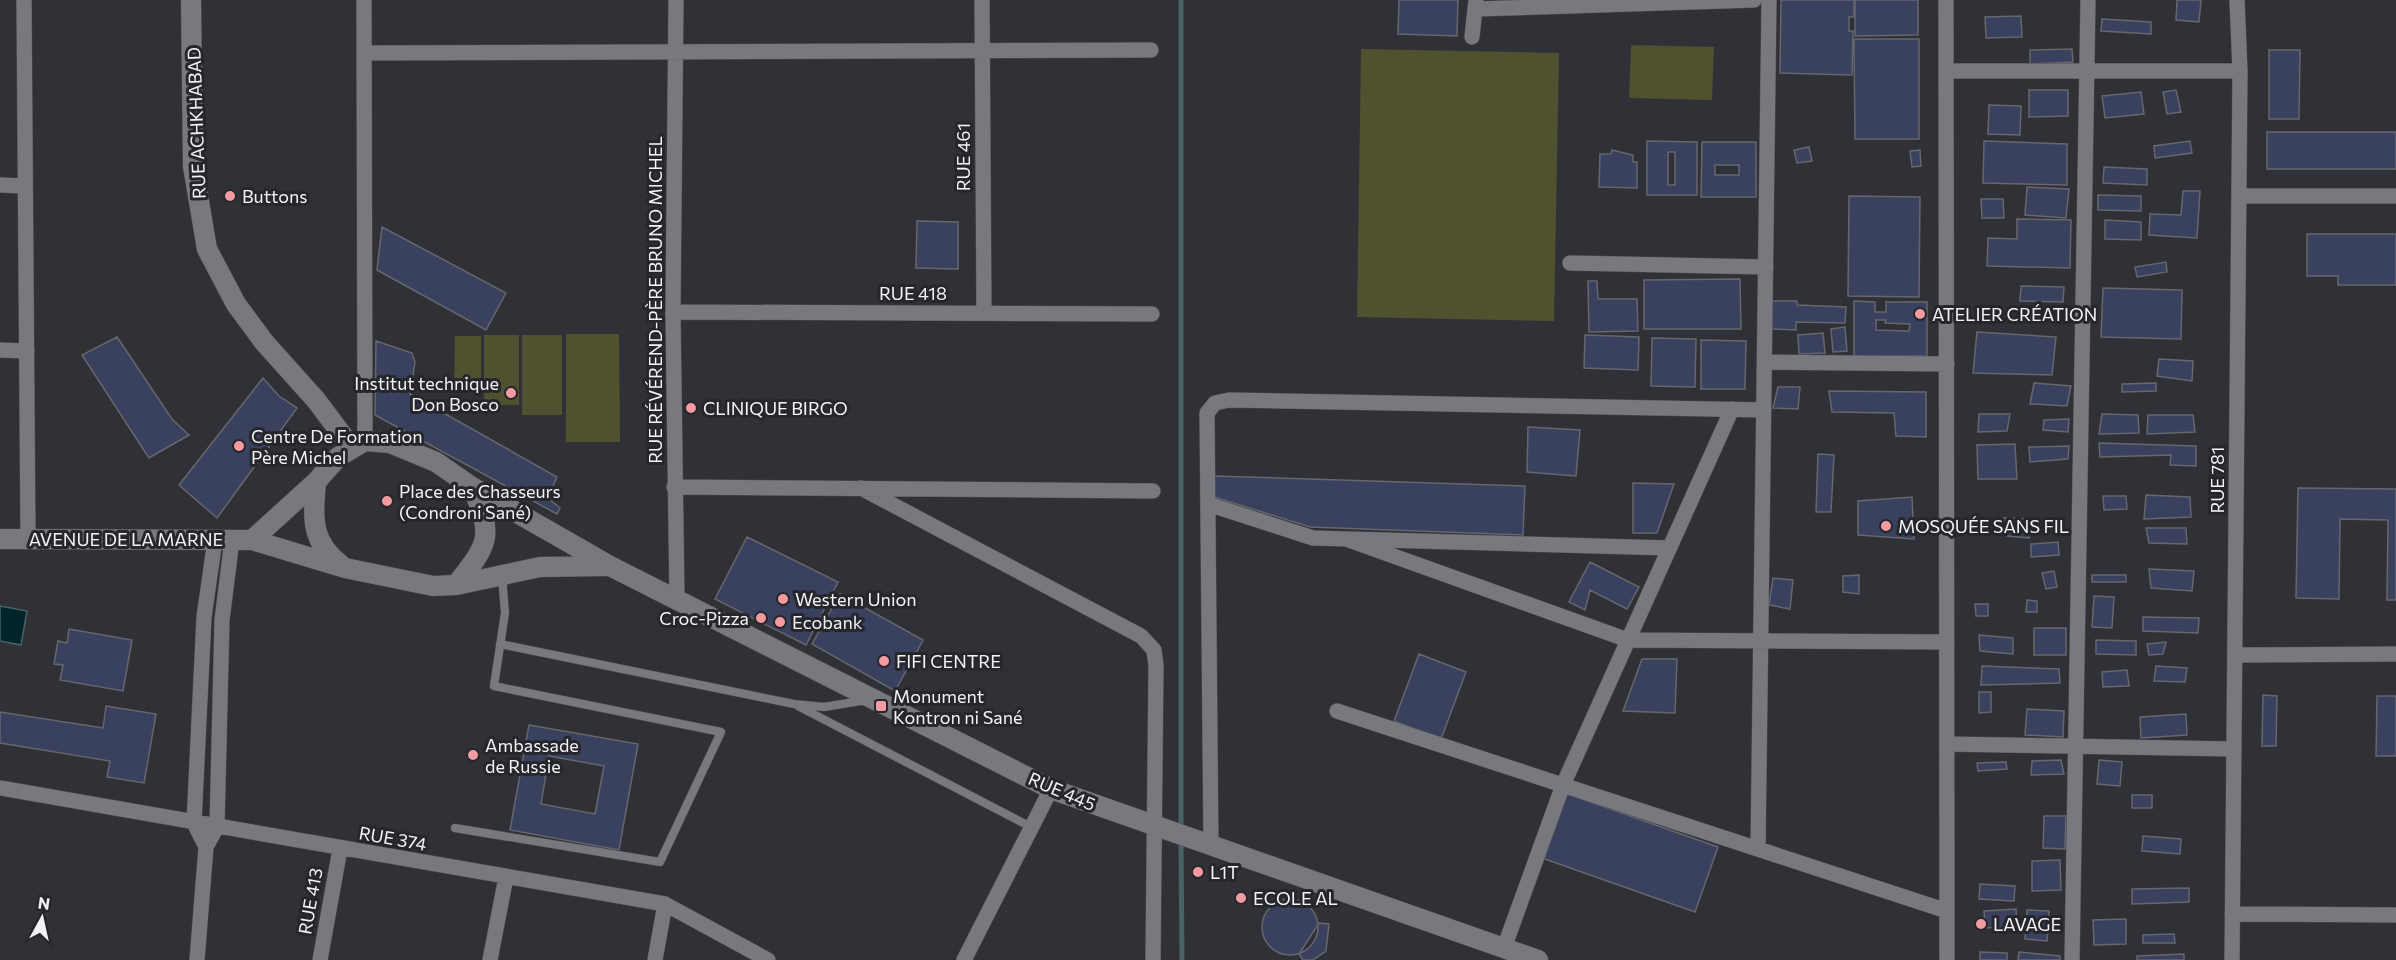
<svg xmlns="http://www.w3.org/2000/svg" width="2396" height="960" font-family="Commissioner,sans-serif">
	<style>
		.green { fill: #4f512f }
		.water { fill: #00252a; stroke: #496367; stroke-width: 1.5 }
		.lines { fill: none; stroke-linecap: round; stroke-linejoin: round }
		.stream { stroke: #496367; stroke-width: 5 }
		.building { fill: #3a415f; stroke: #66676d; stroke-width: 1.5; fill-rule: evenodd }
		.service-casing { stroke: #4c4d52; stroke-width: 9 }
		.minor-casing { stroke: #4c4d52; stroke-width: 16 }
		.tertiary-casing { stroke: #4c4d52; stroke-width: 21 }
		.service { stroke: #77797e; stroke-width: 8 }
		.minor { stroke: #77797e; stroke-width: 15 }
		.tertiary { stroke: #77797e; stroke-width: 20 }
		.poi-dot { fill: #f49aa1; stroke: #26272c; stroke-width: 2 }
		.labels { text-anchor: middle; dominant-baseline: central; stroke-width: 6; stroke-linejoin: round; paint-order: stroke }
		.street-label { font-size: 18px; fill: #f2f3f6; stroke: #26272c }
		.poi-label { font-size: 18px; fill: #f2f3f6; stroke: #26272c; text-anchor: start }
	</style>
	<rect width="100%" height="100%" fill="#303136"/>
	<path class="green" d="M1631 45 1714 47 1712 100 1629 98Z
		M1361 49 1559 53 1554 321 1357 317Z
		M566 334H619L620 442H566Z
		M484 335H519V405H484Z
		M522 335H562V415H522Z
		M455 336H481V384H454Z"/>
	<path class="water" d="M0 606 27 611 21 645 0 641Z"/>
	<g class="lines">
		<path class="stream" d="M1181 0V829
			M1181 839 1182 960"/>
	</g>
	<path class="building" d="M1399 0H1458L1457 36 1398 34Z
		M1781 0H1854V17H1849V31H1853L1852 75 1780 73Z
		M1855 0H1918V35L1855 36Z
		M2177 0H2201L2199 22 2176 20Z
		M2021 16 2022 37 1986 38 1985 17Z
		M2102 19 2151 22V34L2101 31Z
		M1854 39H1919V139H1855Z
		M2072 49 2073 62 2030 64V50Z
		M2269 50H2300L2299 119H2269Z
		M2029 90H2068V116L2029 117Z
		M2176 90 2181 112 2167 114 2163 92Z
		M2141 92 2144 114 2105 118 2102 96Z
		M1989 105 2021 106 2020 135 1988 134Z
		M2267 132H2396V169H2267Z
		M1647 141 1697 142V195H1647ZM1668 152H1675V185H1668Z
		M1984 141 2067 144V185L1983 183Z
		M2190 141 2192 153 2155 158 2154 146Z
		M1702 142H1756V197H1701ZM1715 165H1739V175H1715Z
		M1809 147 1812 161 1797 163 1794 150Z
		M1612 150 1633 155V162H1637V188L1599 187 1600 154H1611Z
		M1920 150 1921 166 1912 167 1910 151Z
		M2104 167 2147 169V185L2103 183Z
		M2027 187 2069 189 2066 218 2025 215Z
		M2183 191H2200L2197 238 2149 235 2150 214 2181 215Z
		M2098 195 2141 196V211L2098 210Z
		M1849 196 1920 197 1919 297 1848 296Z
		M1981 199H2003L2004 218H1982Z
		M2017 219 2071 220 2070 268 1987 266 1988 238 2017 239Z
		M2105 220 2141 222V240L2105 239Z
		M917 221 958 222V269L916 268Z
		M382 227 506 293 486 330 377 270Z
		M2307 234H2396V285H2338V276H2307Z
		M2166 262 2167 272 2137 277 2135 267Z
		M1740 279 1741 329H1644V280Z
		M1588 281H1597L1598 299H1637L1638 331 1589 332Z
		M2021 286 2064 287 2063 302 2020 301Z
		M2103 288 2182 290 2181 339 2101 337Z
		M1772 301H1797V305L1846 307 1845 323 1796 322V330L1772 329Z
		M1854 301 1875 302V312H1886V302H1927V356H1854ZM1876 320H1886L1885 323 1910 324 1909 331 1876 330Z
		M1845 327 1847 351 1833 352 1831 329Z
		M1977 332 2056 337 2052 375 1973 373Z
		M1823 333 1825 353 1799 354 1798 335Z
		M1585 335 1639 337 1638 370 1584 368Z
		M117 337 172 419 189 435 149 458 82 355Z
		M1652 338 1696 339 1695 387 1651 386Z
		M1701 340 1746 341 1745 389H1701Z
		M376 341 412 353 415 362 410 394 557 477 548 498 560 508 557 514 375 415Z
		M2159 359 2193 361 2192 381 2157 376Z
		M263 378 279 396 297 408 217 518 179 485Z
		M2034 383 2071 386 2067 406 2030 404Z
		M2156 383V391L2122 392V384Z
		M1778 387H1800L1798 409 1773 408Z
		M1829 391 1926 392V437L1896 436 1894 413 1832 412Z
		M1979 414H2010L2007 431 1978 432Z
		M2102 414 2138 415 2139 433 2099 434Z
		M2148 415H2193L2195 432 2147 434Z
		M2069 419 2068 432 2043 430 2044 420Z
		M1528 427 1580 430 1576 476 1527 472Z
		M2099 443 2196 446V466L2170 465 2171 455 2100 457Z
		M2015 444 2017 479H1978L1977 445Z
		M2069 446 2068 459 2030 462 2029 447Z
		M1818 454 1834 455 1831 512H1816Z
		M1214 476 1525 486 1523 535 1310 527 1214 497Z
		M1633 483 1674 484 1657 533H1633Z
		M2298 488 2396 489V600H2387L2388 520 2340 519 2339 599 2296 598Z
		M2146 495 2190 497 2191 517 2144 519Z
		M2103 496H2126L2127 509 2104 510Z
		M1912 497 1914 539 1858 535V501Z
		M2004 518 2028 519 2029 538 2007 536Z
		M2146 528H2186L2187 544 2149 543Z
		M747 537 838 582 806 645 715 599Z
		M2058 542 2059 555 2031 557V544Z
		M1590 562 1639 587 1627 609 1590 590 1585 610 1569 602Z
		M2149 569 2194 571 2192 591 2151 588Z
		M2054 571 2057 587 2046 589 2042 573Z
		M1859 575V594L1843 592V576Z
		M2092 575H2126V582H2092Z
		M1773 578 1793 580 1790 609 1769 605Z
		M840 594 923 640 895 691 812 644Z
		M2094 596 2114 597 2112 628 2092 627Z
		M2027 600 2037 601V612H2026Z
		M1975 604H1988V616H1976Z
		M2143 617 2199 618 2198 633 2143 631Z
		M2034 628H2066V655H2034Z
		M69 629 132 640 123 691 60 680 63 665 54 664 58 641 67 643Z
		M1979 635 2013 638V654L1980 651Z
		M2096 640 2136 641V655L2096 654Z
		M2166 642 2163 654 2149 655 2147 644Z
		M1419 654 1466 672 1441 739 1394 721Z
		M1642 659H1677L1675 713 1623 711Z
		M1982 666 2059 669 2060 683 1981 685Z
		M2156 666 2187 668 2185 682 2154 681Z
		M2127 670 2129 686 2103 687 2102 672Z
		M1979 692H1991V712L1979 713Z
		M2263 695 2277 696 2276 746H2262Z
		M2377 696H2396V756H2376Z
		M106 706 156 714 144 783 107 777 110 761 0 743V712L103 728Z
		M2027 709 2064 711 2063 737 2025 735Z
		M2186 714 2187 735 2141 738 2140 717Z
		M529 725 638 744 619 850 510 830ZM549 756 604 766 595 814 541 804Z
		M2061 760 2064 774 2031 775 2032 761Z
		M2099 760 2122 762 2120 786 2097 784Z
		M2006 762 2007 769 1978 771 1977 763Z
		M1565 793 1718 847 1695 912 1542 858Z
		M2132 795H2152V808H2132Z
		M2044 816H2066L2065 849 2043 848Z
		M2143 836 2181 839 2180 854 2142 851Z
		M2060 860 2061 890 2032 891V861Z
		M1980 884 2015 886 2014 901 1979 899Z
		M2189 888V902L2132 904V889Z
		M1262 927a28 28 0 1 1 56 0a28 28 0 1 1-56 0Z
		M2016 909 2017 926 1985 928 1984 911Z
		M2027 910 2049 911 2047 941 2025 939Z
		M2126 919V944L2094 945 2093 920Z
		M1319 923 1329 924 1326 951 1313 960H1303L1299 954Z
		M2174 934 2175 943H2143V935Z
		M1980 952 2007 953V960H1980Z
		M2019 952 2060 956V960H2018Z
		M2184 954V960H2137V956Z"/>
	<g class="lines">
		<defs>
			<path id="service" d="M500 644 794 704 824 707 867 700
				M798 706 1031 827
				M455 828 660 862 721 732 494 686 505 613 502 576"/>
			<path id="minor" d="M24 0 28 539
				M364 0 365 441
				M676 0 673 312 677 600
				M982 0 984 313
				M1946 0 1947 960
				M1476 9 1754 0
				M1472 37 1476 0
				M364 53 1151 50
				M1946 71H2240
				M0 185 25 186
				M2239 196H2396
				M1570 263 1766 267
				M673 312 1152 314
				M0 350 27 351
				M1765 362 1947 364
				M674 487 1153 491
				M861 488 1141 636 1154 650 1156 666 1153 960
				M1208 504 1313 538 1669 548
				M1346 539 1628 640 1947 642
				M2235 655 2396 654
				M1337 711 1947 911
				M1947 744 2234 749
				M0 788 665 904 768 960
				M1211 846 1207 413 1215 403 1229 400 1764 410
				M206 847 194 823 204 617 215 540
				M1758 849 1769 0
				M2232 914 2396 915
				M1504 948 1563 785 1732 409
				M197 960 206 847 217 827 222 620 232 540
				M320 960 340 849
				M490 960 506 877
				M655 960 665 904
				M964 960 1051 789
				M2072 960 2088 0
				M2232 960 2240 71 2237 0"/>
			<path id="tertiary" d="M191 0 193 166 207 249 236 304 264 342 316 400 352 448
				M316 482C313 518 310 541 341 565
				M0 539 252 540 345 568 433 586 456 585 540 567 607 566
				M252 540 316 482 338 457 365 441 390 443 436 462 472 487 610 566 1051 789 1538 960
				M456 585C489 543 494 537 472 487"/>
		</defs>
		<use href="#service" class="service-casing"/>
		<use href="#minor" class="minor-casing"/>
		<use href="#tertiary" class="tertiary-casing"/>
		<use href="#service" class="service"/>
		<use href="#minor" class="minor"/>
		<use href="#tertiary" class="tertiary"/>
	</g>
	<g class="poi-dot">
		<circle cx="230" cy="196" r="6"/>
		<circle cx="1920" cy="314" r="6"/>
		<circle cx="511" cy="393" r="6"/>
		<circle cx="691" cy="408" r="6"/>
		<circle cx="239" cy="446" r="6"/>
		<circle cx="387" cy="501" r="6"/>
		<circle cx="1886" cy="526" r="6"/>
		<circle cx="783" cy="599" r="6"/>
		<circle cx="761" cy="618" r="6"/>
		<circle cx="780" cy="622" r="6"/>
		<circle cx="884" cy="661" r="6"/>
		<rect x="875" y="700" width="12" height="12" rx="3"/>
		<circle cx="473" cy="755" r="6"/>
		<circle cx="1198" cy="872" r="6"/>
		<circle cx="1241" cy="898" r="6"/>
		<circle cx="1981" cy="924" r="6"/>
	</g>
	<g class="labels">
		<g class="street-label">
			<text transform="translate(196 123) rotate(-92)">RUE ACHKHABAD</text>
			<text transform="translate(963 157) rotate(-90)">RUE 461</text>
			<text x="913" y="293">RUE 418</text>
			<text transform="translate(655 300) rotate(-90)">RUE RÉVÉREND-PÈRE BRUNO MICHEL</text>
			<text transform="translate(2217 480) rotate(-90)">RUE 781</text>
			<text x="126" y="539">AVENUE DE LA MARNE</text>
			<text transform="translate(1062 791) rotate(23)">RUE 445</text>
			<text transform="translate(393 838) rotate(10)">RUE 374</text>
			<text transform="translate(310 901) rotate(-80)">RUE 413</text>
		</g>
		<g class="poi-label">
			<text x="242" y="196">Buttons</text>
			<text x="1932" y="314">ATELIER CRÉATION</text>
			<text x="499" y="383" text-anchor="end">Institut technique<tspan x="499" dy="21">Don Bosco</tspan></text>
			<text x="703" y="408">CLINIQUE BIRGO</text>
			<text x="251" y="436">Centre De Formation<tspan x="251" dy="21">Père Michel</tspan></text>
			<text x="399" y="491">Place des Chasseurs<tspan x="399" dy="21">(Condroni Sané)</tspan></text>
			<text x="1898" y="526">MOSQUÉE SANS FIL</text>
			<text x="795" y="599">Western Union</text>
			<text x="749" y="618" text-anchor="end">Croc-Pizza</text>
			<text x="792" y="622">Ecobank</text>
			<text x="896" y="661">FIFI CENTRE</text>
			<text x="893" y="696">Monument<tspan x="893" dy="21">Kontron ni Sané</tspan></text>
			<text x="485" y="745">Ambassade<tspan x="485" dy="21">de Russie</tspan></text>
			<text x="1210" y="872">L1T</text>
			<text x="1253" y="898">ECOLE AL</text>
			<text x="1993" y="924">LAVAGE</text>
		</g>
	</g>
	<g transform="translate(42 918) rotate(8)" stroke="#26272c" stroke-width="4.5" paint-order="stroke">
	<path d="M0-4.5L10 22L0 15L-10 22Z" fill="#f2f3f6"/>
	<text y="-9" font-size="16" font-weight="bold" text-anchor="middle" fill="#f2f3f6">N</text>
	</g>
</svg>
